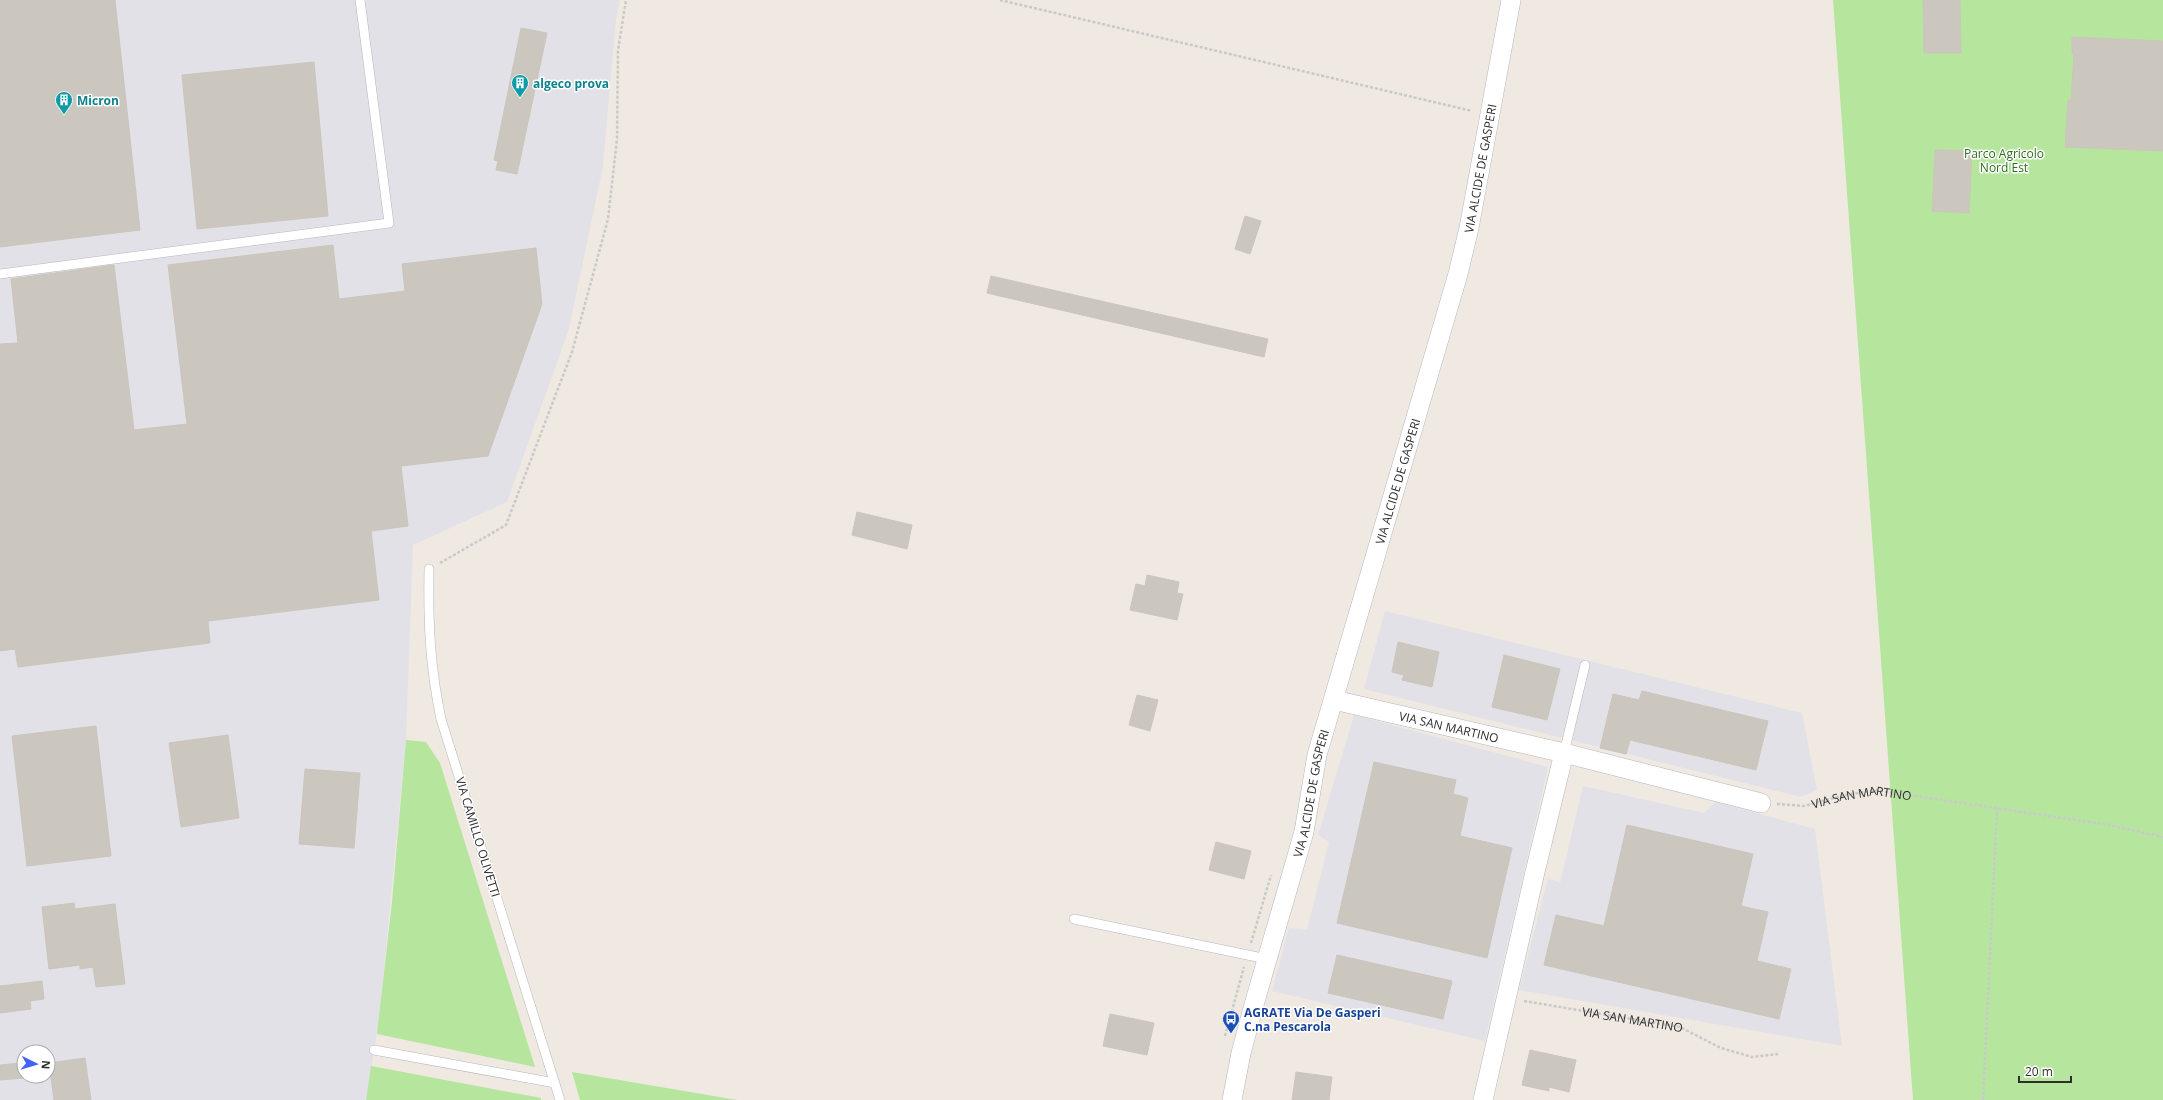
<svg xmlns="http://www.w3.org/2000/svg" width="2163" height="1100" font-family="'Open Sans',sans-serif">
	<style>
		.industrial { fill: #e3e1e8; fill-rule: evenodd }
		.green { fill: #b6e59e }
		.building { fill: #cbc7bf; stroke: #cbc5ba }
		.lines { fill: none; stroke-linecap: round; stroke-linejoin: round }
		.lane-casing { stroke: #b4b7c1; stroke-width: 10 }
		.street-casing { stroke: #b4b7c1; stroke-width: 20 }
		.path { stroke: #c9c9c9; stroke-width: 2.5; stroke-dasharray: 3 2; stroke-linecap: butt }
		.lane { stroke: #fff; stroke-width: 9 }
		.street { stroke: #fff; stroke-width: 19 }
		.labels { text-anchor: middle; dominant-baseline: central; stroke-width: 3; stroke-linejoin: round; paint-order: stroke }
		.culture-label { font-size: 12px; font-weight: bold; fill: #0d838f; stroke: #fff; text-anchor: start }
		.park-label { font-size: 12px; fill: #2c6e1b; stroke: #fff }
		.street-label { font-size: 12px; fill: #2e2e2e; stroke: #fff }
		.transit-label { font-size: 12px; font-weight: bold; fill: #164399; stroke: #fff; text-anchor: start }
	</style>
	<rect width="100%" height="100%" fill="#efe9e1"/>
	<path class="industrial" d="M0 0H620L616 18 603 166 569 329 507 502 413 545 406 740 379 1021 366 1100H0ZM24 1052H48V1076H24Z
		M1385 611 1802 713 1817 790 1801 797 1364 689Z
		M1354 715 1548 767 1485 1041 1272 991 1289 928 1307 930 1329 842 1318 835Z
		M1583 786 1704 813 1716 802 1815 829 1842 1046 1519 990 1548 878 1560 883Z"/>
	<path class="green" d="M1833 0H2163V1100H1913Z
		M406 740 426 742 440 763 535 1067 377 1034 392 902Z
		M371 1066 541 1098V1100H366Z
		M572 1072 737 1100H580Z"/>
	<path class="building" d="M0 0H115L140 230 0 247Z
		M1923 0H1960L1961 53H1924Z
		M521 28 547 33 517 174 496 170 498 161 494 160Z
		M2072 37 2163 41V151L2065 147 2068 100H2071L2074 54H2072Z
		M314 62 328 216 197 229 182 75Z
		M1935 150 1972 151 1969 213 1932 211Z
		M1245 216 1261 221 1250 254 1235 249Z
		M333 245 339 299 405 291 402 264 536 248 542 304 488 456 401 466 408 526 371 531 379 600 208 621 210 643 18 667 15 649 0 651V344L18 343 11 279 114 265 134 430 187 424 168 265Z
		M991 276 1268 339 1264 357 987 293Z
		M857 512 912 525 907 549 852 535Z
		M1147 575 1179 582 1177 593 1183 594 1177 620 1130 610 1136 584 1145 586Z
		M1398 642 1439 652 1432 687 1402 680 1404 675 1392 672Z
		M1504 655 1560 669 1547 720 1492 707Z
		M1642 691 1768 721 1756 770 1630 740 1626 754 1600 748 1613 694 1639 700Z
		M1137 695 1158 700 1150 731 1129 725Z
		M96 726 111 856 27 866 12 736Z
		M228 735 239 818 181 827 169 743Z
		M1374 762 1456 780 1453 794 1468 798 1460 836 1512 848 1487 958 1337 923Z
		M305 769 360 773 354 848 299 844Z
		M1627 825 1753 854 1741 906 1768 912 1757 961 1791 969 1779 1019 1544 965 1556 915 1604 926Z
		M1216 842 1251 851 1244 879 1209 870Z
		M74 903 75 909 115 904 125 984 96 987 93 967 80 969V965L49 969 42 907Z
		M1337 955 1452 981 1443 1019 1328 993Z
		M42 981 44 999 30 1001 31 1009 0 1013V986Z
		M1110 1014 1154 1023 1147 1055 1103 1046Z
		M1530 1050 1576 1060 1569 1092 1549 1087V1091L1522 1085Z
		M85 1058 91 1100H54L49 1063Z
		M21 1063 24 1078 0 1080V1065Z
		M1296 1072 1332 1077 1329 1100H1292Z"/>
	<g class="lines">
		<defs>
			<path id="lane" d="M0 274 389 223 360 0
				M429 569C428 622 430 667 441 719L560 1100
				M1564 753 1585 665
				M1074 919 1267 959
				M374 1050 555 1083"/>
			<g id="street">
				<path id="s3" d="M1334 700 1564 753 1761 803"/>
				<path id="s4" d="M1232 1100 1241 1053 1255 1001 1304 832 1317 755 1458 274 1469 228 1511 0"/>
				<path d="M1483 1100 1535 872 1564 753"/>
			</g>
		</defs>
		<use href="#lane" class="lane-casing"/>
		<use href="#street" class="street-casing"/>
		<g class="path">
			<path d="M1000 0 1472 111"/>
			<path d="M440 563 506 525 572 352 608 219 617 139 618 50 626 0"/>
			<path id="s1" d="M1777 804 1804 806 1841 796 1875 790 2109 825 2163 837"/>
			<path d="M1251 943 1271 875"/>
			<path id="s2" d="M1524 1001 1680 1027 1721 1048 1752 1057 1778 1054"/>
			<path d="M1225 1036 1244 967"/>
			<path d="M1983 1100 1997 809"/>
		</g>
		<use href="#lane" class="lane"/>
		<use href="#street" class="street"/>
	</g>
	<defs>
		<symbol id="building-pin" viewBox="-11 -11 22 30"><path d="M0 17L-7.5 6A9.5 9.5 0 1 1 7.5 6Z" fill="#0f9aa8" stroke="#fff"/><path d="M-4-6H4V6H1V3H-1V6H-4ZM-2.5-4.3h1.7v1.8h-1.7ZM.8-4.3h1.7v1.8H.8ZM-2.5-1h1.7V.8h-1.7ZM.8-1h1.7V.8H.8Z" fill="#fff"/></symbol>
		<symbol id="bus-pin" viewBox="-11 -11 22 30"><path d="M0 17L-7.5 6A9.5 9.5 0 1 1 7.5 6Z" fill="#1a4fb4" stroke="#fff"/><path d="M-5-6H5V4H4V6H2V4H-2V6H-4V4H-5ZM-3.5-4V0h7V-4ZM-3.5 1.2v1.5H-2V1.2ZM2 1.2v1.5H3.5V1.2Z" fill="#fff"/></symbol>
	</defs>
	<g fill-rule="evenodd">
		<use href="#building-pin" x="510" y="73" width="20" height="27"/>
		<use href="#building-pin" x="54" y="90" width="20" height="27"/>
		<use href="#bus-pin" x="1221" y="1009" width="20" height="27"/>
	</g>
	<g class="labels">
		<g class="culture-label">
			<text x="533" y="83">algeco prova</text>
			<text x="77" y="100">Micron</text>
		</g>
		<g class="park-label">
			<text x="2004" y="153">Parco Agricolo<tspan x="2004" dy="14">Nord Est</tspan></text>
		</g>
		<g class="street-label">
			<text stroke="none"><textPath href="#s4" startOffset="965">VIA ALCIDE DE GASPERI</textPath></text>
			<text stroke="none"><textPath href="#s4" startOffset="641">VIA ALCIDE DE GASPERI</textPath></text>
			<text stroke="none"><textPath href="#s3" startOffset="118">VIA SAN MARTINO</textPath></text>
			<text stroke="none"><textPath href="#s4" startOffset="317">VIA ALCIDE DE GASPERI</textPath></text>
			<text stroke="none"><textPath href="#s1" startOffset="86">VIA SAN MARTINO</textPath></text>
			<text transform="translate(478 837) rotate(73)">VIA CAMILLO OLIVETTI</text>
			<text stroke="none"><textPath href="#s2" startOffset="110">VIA SAN MARTINO</textPath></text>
		</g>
		<g class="transit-label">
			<text x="1244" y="1012">AGRATE Via De Gasperi<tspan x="1244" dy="14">C.na Pescarola</tspan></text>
		</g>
	</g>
	<g transform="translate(36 1064) rotate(95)"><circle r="19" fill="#ffffff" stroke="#ababab"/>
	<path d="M0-3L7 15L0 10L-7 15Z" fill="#4264fb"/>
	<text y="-6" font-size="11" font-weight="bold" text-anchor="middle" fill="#2e2e2e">N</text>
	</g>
	<path d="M2019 1076v6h52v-6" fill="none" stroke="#2e2e2e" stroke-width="2"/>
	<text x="2025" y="1076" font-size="12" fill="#2e2e2e" stroke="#ffffff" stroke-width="3" paint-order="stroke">20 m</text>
</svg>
